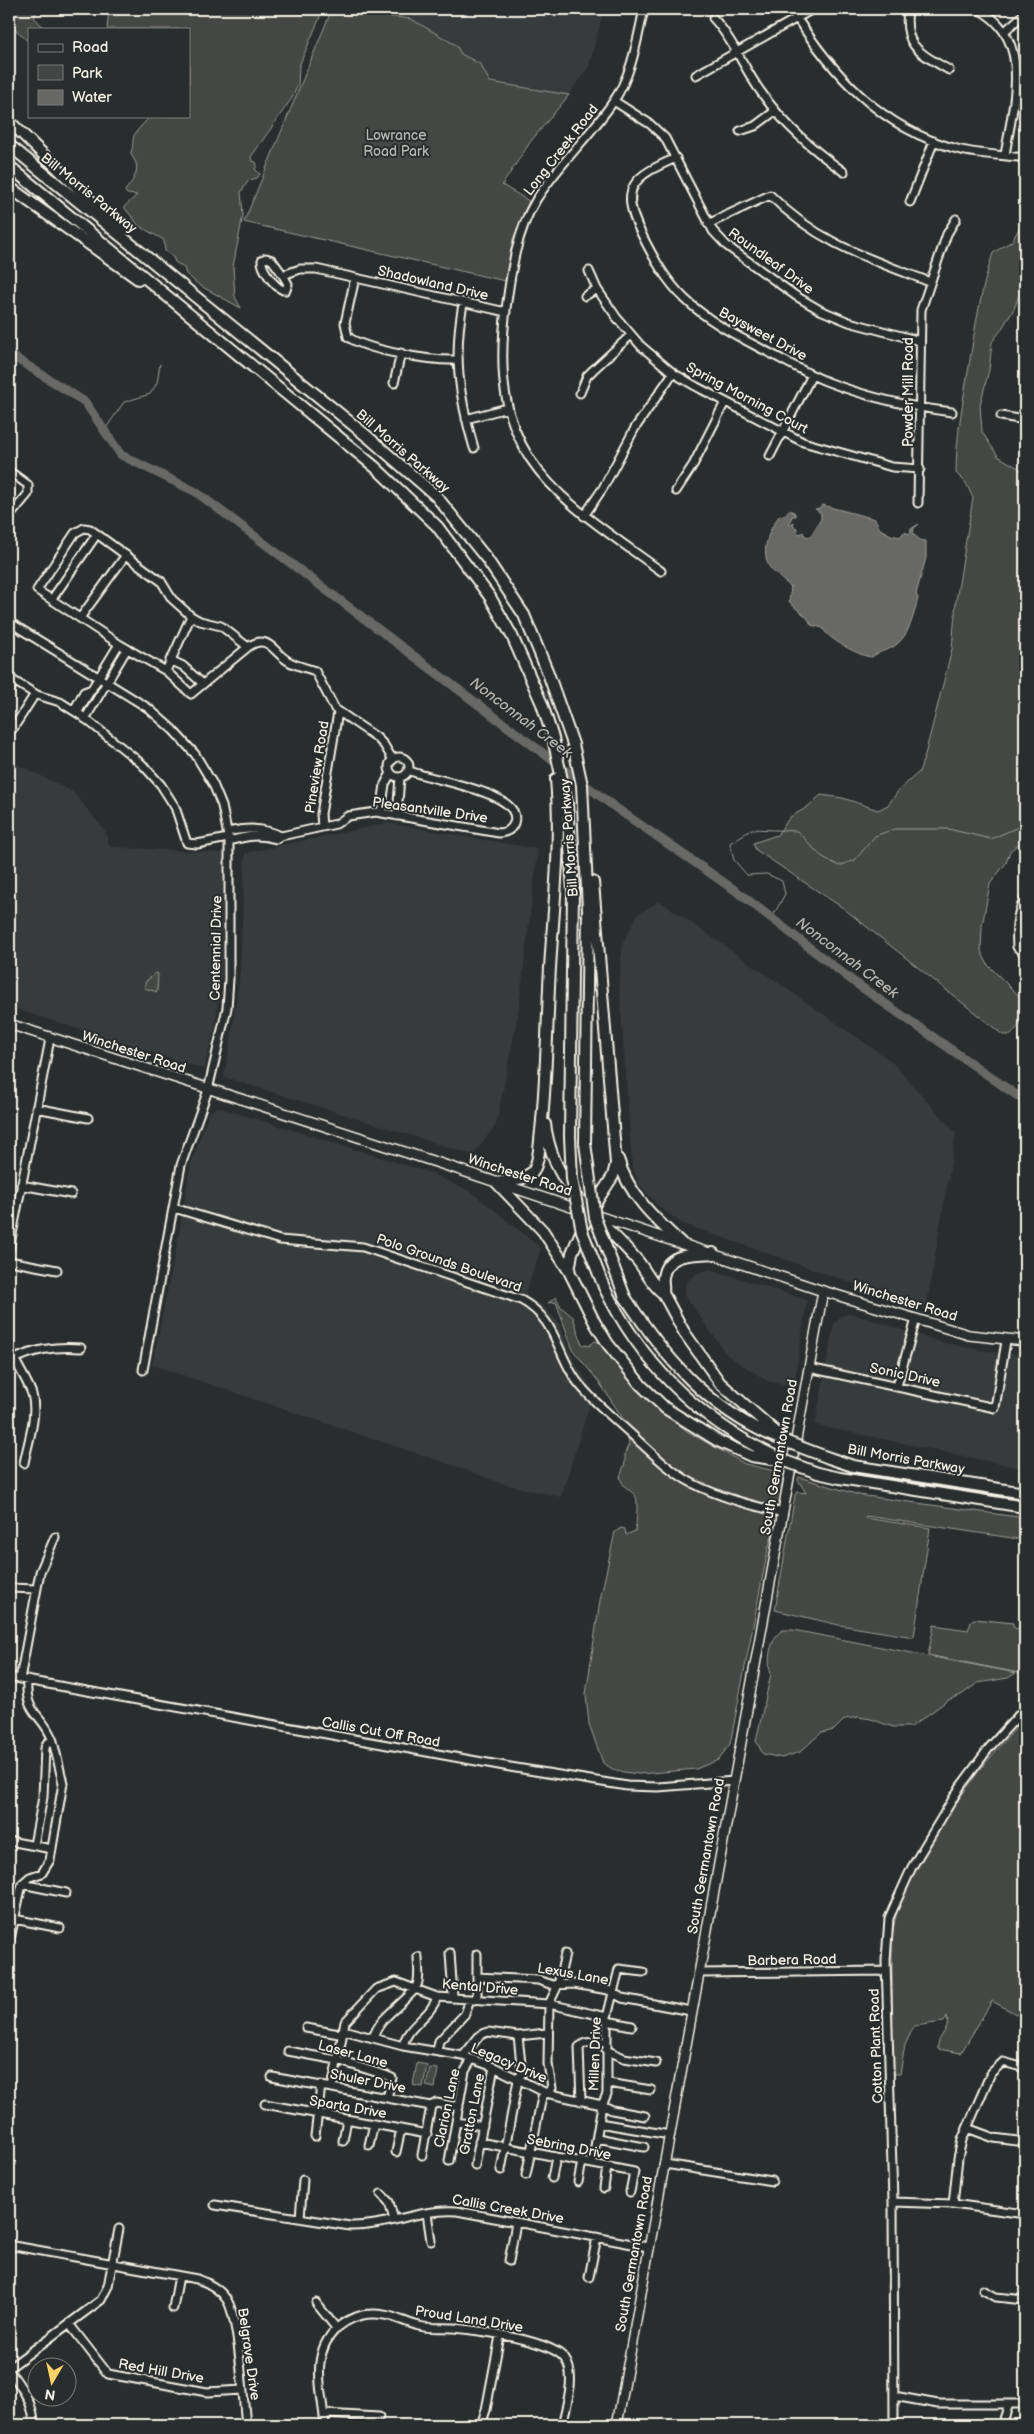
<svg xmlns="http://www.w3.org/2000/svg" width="1034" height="2434" font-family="'Balsamiq Sans',sans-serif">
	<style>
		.built { fill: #373a3a }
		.green { fill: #444645; stroke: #9c9c96 }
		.water { fill: #676866; stroke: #9f9f9a }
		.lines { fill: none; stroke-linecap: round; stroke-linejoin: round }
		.stream { stroke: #9f9f9a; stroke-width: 1 }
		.river { stroke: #676866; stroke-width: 9 }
		.minor-casing { stroke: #f4f1e8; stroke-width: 11 }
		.major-casing { stroke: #f4f1e8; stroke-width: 12 }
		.highway-casing { stroke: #f4f1e8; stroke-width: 14 }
		.minor { stroke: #2a2d2e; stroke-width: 7 }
		.major { stroke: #2a2d2e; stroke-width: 9 }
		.highway { stroke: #2a2d2e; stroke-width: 10 }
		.highway-bridge-casing { stroke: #f4f1e8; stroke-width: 14; stroke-linecap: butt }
		.highway-bridge { stroke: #2a2d2e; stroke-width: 10 }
		.labels { text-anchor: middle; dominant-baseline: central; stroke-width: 4; stroke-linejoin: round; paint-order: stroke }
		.park-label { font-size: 14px; fill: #b6b5af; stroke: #2a2d2e }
		.street-label { font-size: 14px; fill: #f4f1e8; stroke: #2a2d2e }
		.water-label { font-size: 15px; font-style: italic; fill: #b5b3ae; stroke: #2a2d2e }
	</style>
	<rect width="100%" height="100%" fill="#2a2d2e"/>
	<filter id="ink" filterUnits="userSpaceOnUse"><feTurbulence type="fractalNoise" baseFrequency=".02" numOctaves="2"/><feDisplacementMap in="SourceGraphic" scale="10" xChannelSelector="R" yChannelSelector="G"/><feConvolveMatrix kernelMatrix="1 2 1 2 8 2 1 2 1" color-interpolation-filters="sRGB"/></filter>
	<g filter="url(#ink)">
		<path class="built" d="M412 9H604L589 66 569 95 490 82 480 64 461 54 456 45 411 19Z
			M9 760 73 792 106 832 110 847 223 853 222 971 215 1028 204 1069 9 1007Z
			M388 823 538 849 518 1015 496 1125 473 1155 224 1077 232 1033 240 970 245 853Z
			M660 901 891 1061 956 1133 926 1309 681 1223 657 1205 639 1184 632 1166 619 983 623 943 637 915Z
			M218 1107 431 1173 473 1193 541 1248 525 1295 543 1306 559 1323 575 1363 594 1391 561 1497 500 1483 455 1466 152 1365 180 1229 190 1167 209 1112Z
			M710 1269 807 1300 794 1386 767 1381 727 1355 684 1294 686 1282 696 1274Z
			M850 1313 944 1343 979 1350 1025 1355V1469L815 1425 834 1324 841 1316Z"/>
		<path class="green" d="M18 9H39L34 17 45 29H29V42L9 24Z
			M109 9H317L320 17 299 66 298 85 292 98 251 157 252 161 256 162 257 166 255 169 260 174 257 178 249 180 241 192 243 215 233 267 235 297 241 308 199 285 186 274 184 268 175 262 173 257 165 251 164 240 139 226 124 207 137 195 127 194 125 191C131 182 139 175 136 163 134 158 131 157 131 152 134 145 132 141 134 136 137 129 145 123 150 116H189V29H107Z
			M332 9 411 19 456 45 461 54 480 64 490 82 569 95 531 141 502 185 529 201 513 239 505 281 244 222Z
			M1025 218V287L1021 290 1014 309 1001 330 992 342 989 370 980 405 982 432 998 456 1025 472V838L1010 851 1006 863 990 884 982 926 981 951 988 965 1025 1002V1018L1011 1035H1003L843 908 756 850 753 843 777 835 790 817 806 808 821 795 843 798 878 810 888 805 899 790 919 772 925 755 952 649 956 601 973 498 966 483 956 473C956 437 963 401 969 366 975 328 981 289 993 253L1012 241Z
			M156 973 158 974 157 992 144 988 146 981Z
			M556 1297 561 1307 573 1317 582 1344 589 1346 595 1341 598 1342 638 1391 688 1432 745 1464 783 1473 779 1513 768 1549 730 1744 718 1760 696 1769 639 1774 616 1771 603 1763 589 1724 586 1694 600 1600 615 1532 621 1528 625 1529 626 1535 635 1531C636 1526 639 1499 635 1495 629 1489 623 1488 620 1477L625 1463V1453L629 1444 626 1423 599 1382 573 1350 556 1302 548 1303Z
			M799 1477 859 1495 1025 1518V1540L866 1516 865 1518 930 1528 914 1637 839 1625 775 1610 795 1495 797 1492 806 1493 798 1480Z
			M975 1619 1013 1623V1627L1017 1629 1021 1624 1025 1625V1669L1019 1673 928 1655 934 1625 968 1630 972 1620Z
			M783 1630H793L1016 1673 1008 1678 978 1683 961 1695 948 1700 911 1727H893L871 1719 858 1717 845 1719 834 1730 821 1733 800 1752 782 1758 763 1754 756 1741 771 1674C767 1664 769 1637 783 1630Z
			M1025 1717V2019L992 2001 961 2053 938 2049C936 2036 951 2031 947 2017L944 2022C933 2023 925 2025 914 2026L905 2045 900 2074H892V1935L898 1906 916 1868 956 1803 978 1772Z
			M417 2063 427 2065 423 2087 413 2085Z
			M430 2068 438 2069 435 2088 426 2086Z"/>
		<path class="water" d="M822 505 875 519 880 529 891 535 900 537 904 532 910 534 911 529 919 524 914 528 913 534 920 540 926 541V558L916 594 918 598C914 614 909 638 893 647 886 651 879 651 872 657 861 657 826 638 823 628L811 625C808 614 796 611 789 601L791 587C785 582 775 574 771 569 758 553 771 525 780 515L784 516 789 510 794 512 796 516H792L789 525 794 522 793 526 797 528V532L800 534 803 532 805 536 810 537 821 519V513L815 509 820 508Z"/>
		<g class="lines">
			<path class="stream" d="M104 431 124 402 150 394 157 383 160 364
				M772 918 785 894 782 881 767 874 747 875 734 860 730 843 752 829 797 831 821 856 839 866 855 860 875 836 894 829H948L991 839 1025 824"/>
			<path class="river" d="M9 354 85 402 121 455 196 492 616 808 739 893 854 982 1025 1101"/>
			<defs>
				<path id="minor" d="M644 9C637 40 632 75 613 102 590 136 558 165 536 200 516 233 511 272 506 309 487 459 553 493 661 571
					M791 9C832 74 880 128 957 149 979 155 1003 155 1025 158
					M908 9C903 47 920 53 949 70
					M978 9C1034 37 1013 105 1005 155
					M9 10 10 9
					M713 18C733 39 744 69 761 92 784 125 812 149 844 172
					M1005 31 1024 14
					M696 75 813 9
					M614 101 650 124 665 138 713 231 727 246 796 296 820 310 849 322 920 341
					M740 131 755 126 775 111
					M676 158C634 176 618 187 641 233 653 257 665 280 685 299 707 320 733 334 760 348 782 359 805 373 828 382 867 397 911 407 952 412
					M910 202 934 141
					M708 224 770 195C817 243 870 259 930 282
					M589 271 597 289
					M283 275 288 284 286 290H283C275 287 261 269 262 260L266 258 272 260 283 275 300 269H316L506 312
					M355 278 345 323 348 337C369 351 431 361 457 360
					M585 296 597 289 617 318 641 346 673 373 697 387 803 442 892 467 920 469
					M463 304C453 356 459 397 474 448
					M394 383 401 353
					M580 393 587 376 593 370 631 335
					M1001 416 1025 420
					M466 419 507 408
					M770 456 812 375
					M9 471 28 485V494L9 517
					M676 491 693 465 725 402
					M918 503 921 310 947 234 956 219
					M584 516 603 488 635 428 673 373
					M52 599 97 534
					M80 618 126 555
					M9 622 148 708 172 729 195 754 213 784 222 806 229 841V979L227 1008 208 1090 181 1165 143 1370
					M248 647 191 694 166 671 119 644 37 590 75 533 84 528 90 529 161 581 172 599 191 616 200 621 221 626 248 647C268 633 273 652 288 661 296 666 307 668 315 671L335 709 376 737 384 745 393 760
					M170 660 183 666 203 684
					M166 671 191 616
					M9 678 37 695 60 702 82 716 142 764 161 785 175 807 187 843 197 844 228 838
					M9 692 14 681
					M74 710 84 692 92 689
					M77 713 119 644
					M85 719 127 649
					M9 732 14 727 35 694
					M389 767a10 10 0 1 1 20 0a10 10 0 1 1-20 0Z
					M381 813 385 784 391 773
					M397 816 400 777
					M322 827 321 814 338 712
					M227 832C247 828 262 827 281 836L276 839C258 834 247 836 229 841
					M281 836 336 824 348 816 376 812 499 833C506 832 511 831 514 823 525 791 427 780 408 770
					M1025 899C1016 913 1016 931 1017 947L1025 954
					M36 1108 88 1118
					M21 1185 71 1194
					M174 1208 280 1240 363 1247 521 1300C557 1320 555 1350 576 1380 588 1397 606 1411 621 1425 644 1445 666 1469 692 1483 721 1498 751 1505 783 1513
					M9 1250 50 1039
					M9 1261 57 1270
					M9 1345C14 1363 26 1377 32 1394 38 1415 28 1442 24 1463
					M9 1362C33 1349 55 1346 81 1348
					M809 1368 995 1408 1006 1341
					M897 1386 916 1319
					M9 1588 37 1589
					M9 1677 510 1767 627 1786 658 1787 734 1781
					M20 1679 40 1572 55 1537
					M27 1680C25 1717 42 1711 53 1741L47 1743 45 1748 43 1797 34 1845
					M9 1841 52 1849
					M22 1884 66 1893
					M14 1919 60 1928
					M9 1944 22 1884 30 1877 42 1873 50 1860 63 1783 53 1741
					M450 1953 453 1996
					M698 1973 886 1971
					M477 1977 538 1980 553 1985 574 1984 608 1990 622 1998 691 2011
					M474 2000 477 1996V1954
					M607 2021 632 2026
					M306 2028 339 2034 343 2030 403 2046 463 2056 494 2067 546 2093 602 2105 612 2110 645 2116
					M373 2038C379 2017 402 2005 415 1989 421 1981 418 1966 418 1957
					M403 2046C407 2025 431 2017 437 1997
					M606 2050 624 2058 656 2063
					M288 2051 337 2060 385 2075 392 2078 387 2098
					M437 2051 439 2041 465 2014 470 1999
					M463 2056 480 2035 488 2032 518 2036 547 2033
					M272 2077 431 2106 436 2103 459 2107
					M608 2083 651 2090
					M332 2088 345 2022 376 1989 396 1982 437 1997 549 2004 607 2017
					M581 2101 579 2047 585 2043 607 2041
					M265 2104 427 2134
					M456 2122 483 2126
					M599 2123 670 2135
					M967 2128 994 2138 1025 2142
					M315 2136 321 2085
					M597 2138 644 2147
					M343 2141 347 2119
					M479 2142 634 2172 630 2192
					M369 2145 374 2124
					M396 2152 401 2129
					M422 2155 431 2106
					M449 2161 465 2071 471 2061
					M592 2164 602 2105 607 2094V2017L619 1969 643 1972
					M665 2164 772 2181
					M475 2165 494 2067
					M501 2170 518 2080 522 2073 518 2036
					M526 2175 542 2097 552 2088 548 2064 549 2004 558 1985 565 1954
					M552 2178 556 2157
					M578 2182 582 2162
					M604 2188 607 2167
					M381 2194 389 2202 394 2220
					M893 2202 953 2204 1018 2213
					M953 2204 958 2158 962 2140 991 2073 1003 2062 1025 2068
					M215 2205 350 2226C386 2227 421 2208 457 2211L648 2247
					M427 2213 431 2241
					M300 2218 303 2180
					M9 2245 197 2279C209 2283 220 2289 227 2300 239 2319 243 2399 246 2425
					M509 2261 516 2223
					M589 2277 597 2237
					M983 2290 996 2297 1025 2300
					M316 2303 337 2329
					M173 2308 179 2276
					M70 2325 108 2374 207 2392 242 2390
					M9 2368 101 2300 108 2286 119 2229
					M9 2370C21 2387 34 2403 34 2425
					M894 2396 938 2404H1025
					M324 2414 379 2417
					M325 2425C322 2392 309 2354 337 2328 346 2320 360 2314 372 2314 389 2313 403 2322 419 2326 430 2329 442 2327 453 2328 477 2330 552 2340 565 2359 577 2376 566 2406 562 2425
					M481 2425 486 2410 500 2336
					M894 2425 893 2202 886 1960 889 1918 912 1867 960 1787 989 1748 1025 1708
					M1002 2425 1009 2404"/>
				<path id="major" d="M9 1024 454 1168 823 1291 969 1335 1025 1341
					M617 2425 823 1291"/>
				<path id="highway" d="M9 121 123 232
					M9 145 368 437 436 496 486 558 524 615 548 673 573 744 582 785 588 910 585 1143
					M9 166 375 467 437 526 490 597 512 636 542 704 553 738 567 803 573 891 570 1136
					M9 187 138 279
					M593 882 616 1164 613 1176 589 1213 572 1253 569 1271 595 1323 608 1344 641 1385 665 1408 718 1441 751 1456 785 1461
					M545 1124C554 1191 597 1214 637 1260 646 1270 651 1285 663 1293L684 1332 720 1383 787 1442
					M618 1159C628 1194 655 1219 681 1243
					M497 1183 523 1178 533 1172C540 1160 539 1145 541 1131 546 1083 547 1035 549 987 552 918 562 849 556 779
					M497 1183 543 1231 569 1271
					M604 1287C641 1363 699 1420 775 1456
					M663 1293C664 1287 662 1282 663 1277 667 1251 695 1255 713 1253
					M625 1297C665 1358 708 1409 777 1438
					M829 1458 853 1466 1025 1493
					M818 1473 840 1478 1025 1507"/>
			</defs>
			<use href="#minor" class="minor-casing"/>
			<use href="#major" class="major-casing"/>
			<use href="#highway" class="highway-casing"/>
			<use href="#minor" class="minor"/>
			<use href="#major" class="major"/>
			<use href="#highway" class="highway"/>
			<defs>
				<path id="highway-bridge" d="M570 1136 572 1179 582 1231 604 1287
					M585 1143 595 1218 625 1297
					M787 1442 829 1458
					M785 1461 818 1473"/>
			</defs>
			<use href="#highway-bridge" class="highway-bridge-casing"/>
			<use href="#highway-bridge" class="highway-bridge"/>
		</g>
	</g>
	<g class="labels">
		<g class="park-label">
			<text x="396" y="135">Lowrance<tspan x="396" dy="16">Road Park</tspan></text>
		</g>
		<g class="street-label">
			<text transform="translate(561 150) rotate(-52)">Long Creek Road</text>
			<text transform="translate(89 193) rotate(39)">Bill Morris Parkway</text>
			<text transform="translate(771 261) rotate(36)">Roundleaf Drive</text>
			<text transform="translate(433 283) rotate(13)">Shadowland Drive</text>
			<text transform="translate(763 334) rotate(28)">Baysweet Drive</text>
			<text transform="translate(908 392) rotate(-90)">Powder Mill Road</text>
			<text transform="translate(747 398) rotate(28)">Spring Morning Court</text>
			<text transform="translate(403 451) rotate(41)">Bill Morris Parkway</text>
			<text transform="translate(317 767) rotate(-81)">Pineview Road</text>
			<text transform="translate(430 810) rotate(8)">Pleasantville Drive</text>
			<text transform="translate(569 838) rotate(-94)">Bill Morris Parkway</text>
			<text transform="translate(216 948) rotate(-89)">Centennial Drive</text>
			<text transform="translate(134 1052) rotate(18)">Winchester Road</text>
			<text transform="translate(520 1175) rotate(18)">Winchester Road</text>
			<text transform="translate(449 1263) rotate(19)">Polo Grounds Boulevard</text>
			<text transform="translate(905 1301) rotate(17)">Winchester Road</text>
			<text transform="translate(905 1375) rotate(12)">Sonic Drive</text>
			<text transform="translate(779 1457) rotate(-80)">South Germantown Road</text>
			<text transform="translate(906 1459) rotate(10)">Bill Morris Parkway</text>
			<text transform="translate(381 1732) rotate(10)">Callis Cut Off Road</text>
			<text transform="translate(706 1856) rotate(-80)">South Germantown Road</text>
			<text transform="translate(792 1960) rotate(-1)">Barbera Road</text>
			<text transform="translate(573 1974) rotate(10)">Lexus Lane</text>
			<text transform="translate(480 1987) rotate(5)">Kental Drive</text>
			<text transform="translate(876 2046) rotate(-92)">Cotton Plant Road</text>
			<text transform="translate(353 2054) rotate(15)">Laser Lane</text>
			<text transform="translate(595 2054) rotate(-88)">Millen Drive</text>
			<text transform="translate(509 2063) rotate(23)">Legacy Drive</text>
			<text transform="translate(368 2081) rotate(11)">Shuler Drive</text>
			<text transform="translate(348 2107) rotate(10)">Sparta Drive</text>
			<text transform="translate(447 2108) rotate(-78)">Clarion Lane</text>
			<text transform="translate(472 2114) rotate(-79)">Gratton Lane</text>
			<text transform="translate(569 2147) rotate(11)">Sebring Drive</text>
			<text transform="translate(508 2209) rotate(10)">Callis Creek Drive</text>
			<text transform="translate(634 2254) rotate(-80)">South Germantown Road</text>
			<text transform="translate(469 2319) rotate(9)">Proud Land Drive</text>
			<text transform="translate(249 2354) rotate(82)">Belgrave Drive</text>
			<text transform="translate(161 2371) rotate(10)">Red Hill Drive</text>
		</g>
		<g class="water-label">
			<text transform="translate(521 718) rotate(37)">Nonconnah Creek</text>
			<text transform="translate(847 958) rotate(37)">Nonconnah Creek</text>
		</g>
	</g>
	<rect width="1034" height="2434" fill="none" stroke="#2a2d2e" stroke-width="30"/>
	<rect x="15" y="15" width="1004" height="2404" fill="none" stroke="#f4f1e8" stroke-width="2" filter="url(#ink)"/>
	<rect x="28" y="28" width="162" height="90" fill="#2a2d2e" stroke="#7b7b78"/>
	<rect x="38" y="44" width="25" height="8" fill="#2a2d2e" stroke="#7b7b78"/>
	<text x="72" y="52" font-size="15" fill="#f4f1e8">Road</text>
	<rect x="38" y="65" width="25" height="15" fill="#444645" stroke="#7b7b78"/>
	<text x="72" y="78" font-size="15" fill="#f4f1e8">Park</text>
	<rect x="38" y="90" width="25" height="15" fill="#676866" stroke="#7b7b78"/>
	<text x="72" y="102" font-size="15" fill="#f4f1e8">Water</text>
	<g transform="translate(52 2382) rotate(189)"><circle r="24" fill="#2a2d2e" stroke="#7b7b78"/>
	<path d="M0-4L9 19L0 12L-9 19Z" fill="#ffd166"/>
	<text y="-8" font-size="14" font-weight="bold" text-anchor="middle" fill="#f4f1e8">N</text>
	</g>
</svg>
